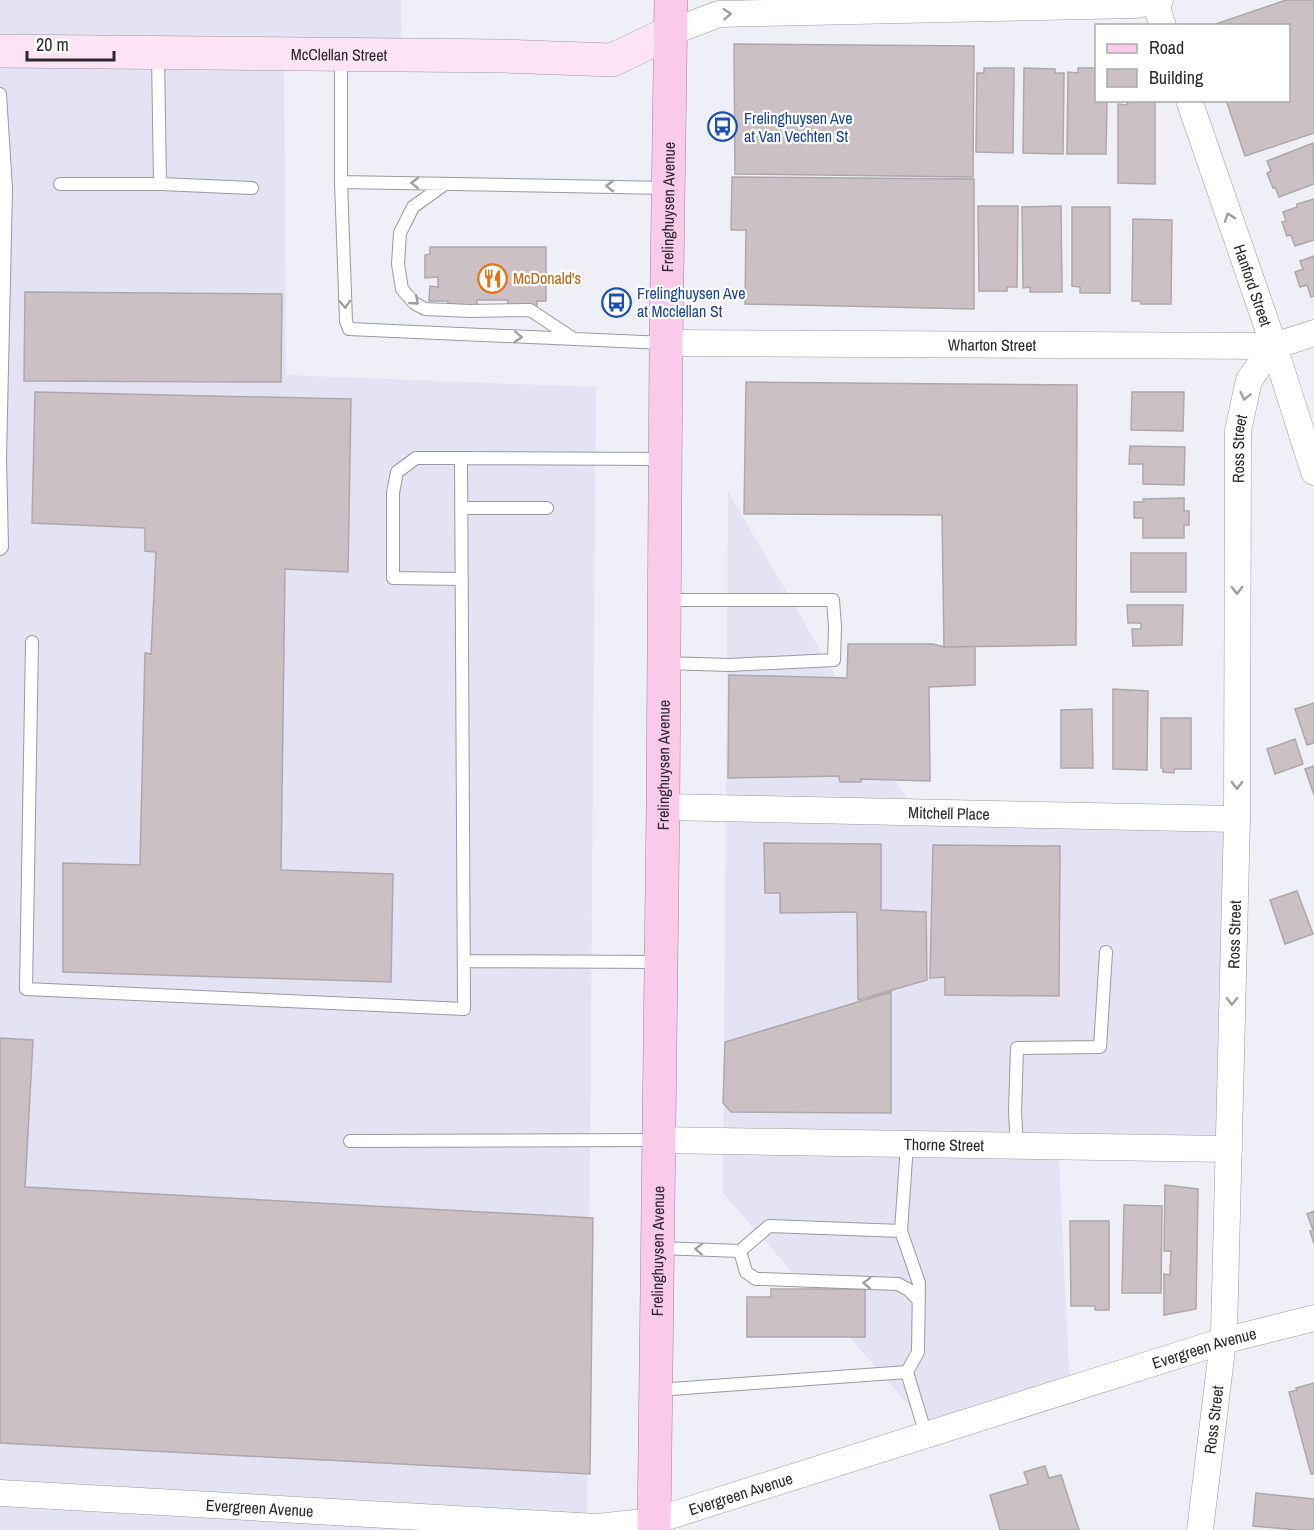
<svg xmlns="http://www.w3.org/2000/svg" width="1314" height="1530" font-family="'Archivo Narrow',sans-serif">
	<style>
		.built { fill: #e3e3f4 }
		.building { fill: #cbc1c5; stroke: #afa6aa; stroke-width: 1.5 }
		.lines { fill: none; stroke-linecap: round; stroke-linejoin: round }
		.lane-casing { stroke: #9999a1; stroke-width: 14 }
		.street-casing { stroke: #9999a1; stroke-width: 27 }
		.secondary-casing { stroke: #9999a1; stroke-width: 34 }
		.primary-casing { stroke: #ae7a9e; stroke-width: 34 }
		.lane { stroke: #fff; stroke-width: 12 }
		.street { stroke: #fff; stroke-width: 26 }
		.secondary { stroke: #fce4f4; stroke-width: 33 }
		.primary { stroke: #f9caea; stroke-width: 33 }
		.oneway { stroke: #9f9fa0 }
		.labels { text-anchor: middle; dominant-baseline: central; stroke-width: 4.5; stroke-linejoin: round; paint-order: stroke }
		.street-label { font-size: 16px; fill: #29292c; stroke: #fff }
		.transit-label { font-size: 16px; fill: #164399; stroke: #fff; text-anchor: start }
		.food-label { font-size: 16px; fill: #c56008; stroke: #fff; text-anchor: start }
	</style>
	<rect width="100%" height="100%" fill="#efeff8"/>
	<path class="built" d="M0 0H401L402 56 284 59 286 375 596 387 587 1530H0Z
		M728 491 913 810H1241L1225 1143 1058 1139 1070 1390 929 1428 723 1193Z"/>
	<path class="building" d="M1286 0H1314V133L1245 156 1226 100H1288V26H1210Z
		M734 44 974 46 973 177 735 174Z
		M984 68H1014L1013 153 976 152 977 73H984Z
		M1024 68 1055 69V73H1064L1063 154 1023 153Z
		M1078 68H1096V100H1107L1106 154H1067L1068 72 1078 73Z
		M1127 100 1155 101V184L1118 183V104L1127 105Z
		M1313 143 1314 184 1279 197 1275 187 1273 188 1267 173 1271 171 1267 161Z
		M732 177 974 179V309L745 304 746 230H731Z
		M1314 199V240L1295 246 1291 235 1287 236 1282 222 1286 221 1283 212 1297 207V204Z
		M978 206H1018L1017 287H1007V291H979Z
		M1061 206 1062 292H1030V287L1023 288 1022 207Z
		M1072 207H1110V293H1080V287L1072 286Z
		M1133 219 1172 220 1171 304H1141L1140 301H1132Z
		M430 247H546V301H537V308L508 307V300H477V308H448V301H429L430 286 438 287V277L425 278V255L430 254Z
		M1314 256V296L1311 297 1307 285 1300 287 1295 272 1303 269 1300 261Z
		M25 292 282 294 281 382 24 381Z
		M746 382 1077 385 1076 645 944 647 942 515 744 514Z
		M35 392 351 399 348 572 285 569 281 870 393 874 391 982 63 972V863L140 865 145 653 151 654 156 552 145 551V528L32 523Z
		M1132 392H1184L1183 431 1131 430Z
		M1130 446 1185 447 1184 485 1143 484V464H1129Z
		M1184 498V511H1189V525H1184V538H1143V518H1134V502H1144L1143 499Z
		M1131 553H1186V592H1131Z
		M1127 605H1183L1182 645 1133 646 1132 629H1141V623H1128Z
		M848 644H933L944 647H975V685L929 687 930 781 861 779V782H840L839 776 728 778 729 675 847 678Z
		M1113 689 1148 691 1147 770 1113 769Z
		M1314 703V743L1307 745 1295 709Z
		M1092 709 1093 768H1061V710Z
		M1161 718H1191V769H1174V773L1163 772V768H1161Z
		M1295 739 1303 764 1275 774 1267 749Z
		M1314 766V795L1305 769Z
		M764 843 881 844V910L926 912 927 980 858 1000 857 912 780 913V893H765Z
		M933 845 1060 846 1059 996 945 995V977L930 978Z
		M1297 891 1313 934 1285 944 1270 900Z
		M891 992V1113L731 1112 723 1103 725 1042Z
		M0 1038 33 1040 25 1187 593 1218 590 1474 0 1443Z
		M1165 1185 1198 1189 1196 1309 1164 1315V1274L1170 1275 1171 1251H1164Z
		M1124 1205 1162 1206 1161 1293H1122Z
		M1314 1211V1244L1310 1231 1313 1230 1307 1214Z
		M1070 1221H1109V1310H1095V1306H1071Z
		M771 1289H865V1337H747V1297H771Z
		M1314 1383V1474H1311L1289 1392 1297 1390 1296 1388Z
		M1045 1466 1049 1478 1061 1475 1079 1530H1000L990 1495 1028 1484 1024 1472Z
		M1256 1493 1314 1499V1530H1297L1253 1526Z"/>
	<g class="lines">
		<defs>
			<path id="lane" d="M158 54 160 184
				M341 55V182
				M0 94 6 189 0 457 2 547 0 549
				M60 184H160L252 188
				M445 184 413 207 400 233 398 264 402 289 414 303 425 309 470 311 530 310 574 339
				M665 343 349 329 346 321 341 182 667 188
				M461 458H416L397 472 393 493V578L462 579
				M462 508H547
				M32 642 26 989 464 1009 461 458 664 459
				M664 663 729 665 834 660 835 627 833 600H667
				M464 961 660 962
				M350 1141 658 1140
				M1017 1146 1015 1112 1017 1048 1100 1047 1106 952
				M659 1248 740 1251 769 1226 901 1231
				M740 1251 746 1272 756 1279H761L898 1284 909 1290 919 1301
				M907 1372 918 1352 919 1283 901 1231 907 1144
				M658 1390 907 1372 926 1435"/>
			<g id="street">
				<path d="M1155 2 1163 26"/>
				<path d="M671 32 719 14 1136 5 1160 0"/>
				<path id="s1" d="M1189 100 1274 346 1314 472"/>
				<path id="s2" d="M666 343 1274 346 1314 333"/>
				<path id="s3" d="M663 807 1237 819"/>
				<path id="s4" d="M659 1140 1229 1149"/>
				<path id="s5" d="M0 1493 597 1527 654 1521 1223 1341 1314 1318"/>
				<path id="s6" d="M1200 1530 1224 1333 1237 819 1238 431 1249 380 1274 346"/>
			</g>
			<g id="secondary">
				<path id="s7" d="M0 51 503 56 612 60 671 32"/>
			</g>
			<g id="primary">
				<path id="s8" d="M654 1530 663 807 666 343 671 0"/>
			</g>
		</defs>
		<use href="#lane" class="lane-casing"/>
		<use href="#street" class="street-casing"/>
		<use href="#secondary" class="secondary-casing"/>
		<use href="#primary" class="primary-casing"/>
		<use href="#lane" class="lane"/>
		<use href="#street" class="street"/>
		<use href="#secondary" class="secondary"/>
		<use href="#primary" class="primary"/>
	</g>
	<defs><path id="oneway-chevron" d="M-2-3.5L2.5 0L-2 3.5" fill="none" stroke-width="1.6" stroke-linecap="round" stroke-linejoin="round" transform="scale(1.5)"/></defs>
	<g class="oneway">
		<use href="#oneway-chevron" transform="translate(727 14) rotate(-4)"/>
		<use href="#oneway-chevron" transform="translate(415 183) rotate(-179)"/>
		<use href="#oneway-chevron" transform="translate(610 186) rotate(-179)"/>
		<use href="#oneway-chevron" transform="translate(1229 217) rotate(-109)"/>
		<use href="#oneway-chevron" transform="translate(415 301) rotate(41)"/>
		<use href="#oneway-chevron" transform="translate(345 304) rotate(88)"/>
		<use href="#oneway-chevron" transform="translate(518 337) rotate(3)"/>
		<use href="#oneway-chevron" transform="translate(1245 396) rotate(102)"/>
		<use href="#oneway-chevron" transform="translate(1237 590) rotate(90)"/>
		<use href="#oneway-chevron" transform="translate(1237 785) rotate(90)"/>
		<use href="#oneway-chevron" transform="translate(1232 1001) rotate(91)"/>
		<use href="#oneway-chevron" transform="translate(699 1249) rotate(-178)"/>
		<use href="#oneway-chevron" transform="translate(867 1283) rotate(-178)"/>
	</g>
	<defs>
		<symbol id="bus-ring" viewBox="-11 -11 22 22"><circle r="9.5" fill="#fff" stroke="#1a4fb4" stroke-width="1.5"/><path d="M-5-6H5V4H4V6H2V4H-2V6H-4V4H-5ZM-3.5-4V0h7V-4ZM-3.5 1.2v1.5H-2V1.2ZM2 1.2v1.5H3.5V1.2Z" fill="#1a4fb4"/></symbol>
		<symbol id="restaurant-ring" viewBox="-11 -11 22 22"><circle r="9.5" fill="#fff" stroke="#e8710a" stroke-width="1.5"/><path d="M-5-6h1v4h1v-4h1v4h1v-4h1v5L-1.5 .5V6h-2V.5L-5-1ZM5-6V6H3V1.5H1.5Q1.5-4 5-6Z" fill="#e8710a"/></symbol>
	</defs>
	<g fill-rule="evenodd">
		<use href="#bus-ring" x="706" y="110" width="33" height="33"/>
		<use href="#restaurant-ring" x="476" y="262" width="33" height="33"/>
		<use href="#bus-ring" x="600" y="286" width="33" height="33"/>
	</g>
	<g class="labels">
		<g class="street-label">
			<text stroke="none"><textPath href="#s7" startOffset="339">McClellan Street</textPath></text>
			<text stroke="none"><textPath href="#s8" startOffset="1323">Frelinghuysen Avenue</textPath></text>
			<text stroke="none"><textPath href="#s1" startOffset="196">Hanford Street</textPath></text>
			<text stroke="none"><textPath href="#s2" startOffset="326">Wharton Street</textPath></text>
			<text stroke="none"><textPath href="#s6" startOffset="1083">Ross Street</textPath></text>
			<text stroke="none"><textPath href="#s8" startOffset="765">Frelinghuysen Avenue</textPath></text>
			<text stroke="none"><textPath href="#s3" startOffset="286">Mitchell Place</textPath></text>
			<text stroke="none"><textPath href="#s6" startOffset="597">Ross Street</textPath></text>
			<text stroke="none"><textPath href="#s4" startOffset="285">Thorne Street</textPath></text>
			<text stroke="none"><textPath href="#s8" startOffset="279">Frelinghuysen Avenue</textPath></text>
			<text stroke="none"><textPath href="#s5" startOffset="1232">Evergreen Avenue</textPath></text>
			<text stroke="none"><textPath href="#s6" startOffset="111">Ross Street</textPath></text>
			<text stroke="none"><textPath href="#s5" startOffset="746">Evergreen Avenue</textPath></text>
			<text stroke="none"><textPath href="#s5" startOffset="260">Evergreen Avenue</textPath></text>
		</g>
		<g class="transit-label">
			<text x="744" y="118">Frelinghuysen Ave<tspan x="744" dy="18">at Van Vechten St</tspan></text>
			<text x="637" y="293">Frelinghuysen Ave<tspan x="637" dy="18">at Mcclellan St</tspan></text>
		</g>
		<g class="food-label">
			<text x="513" y="278">McDonald's</text>
		</g>
	</g>
	<rect x="1095" y="24" width="195" height="78" fill="#ffffff" stroke="#a9a9ab" stroke-width="1.5"/>
	<rect x="1107" y="44" width="30" height="9" fill="#f9caea" stroke="#a9a9ab" stroke-width="1.5"/>
	<text x="1149" y="54" font-size="18" fill="#29292c">Road</text>
	<rect x="1107" y="69" width="30" height="18" fill="#cbc1c5" stroke="#a9a9ab" stroke-width="1.5"/>
	<text x="1149" y="84" font-size="18" fill="#29292c">Building</text>
	<path d="M27 51v9h87v-9" fill="none" stroke="#29292c" stroke-width="3"/>
	<text x="36" y="51" font-size="18" fill="#29292c" stroke="#ffffff" stroke-width="4.5" paint-order="stroke">20 m</text>
</svg>
